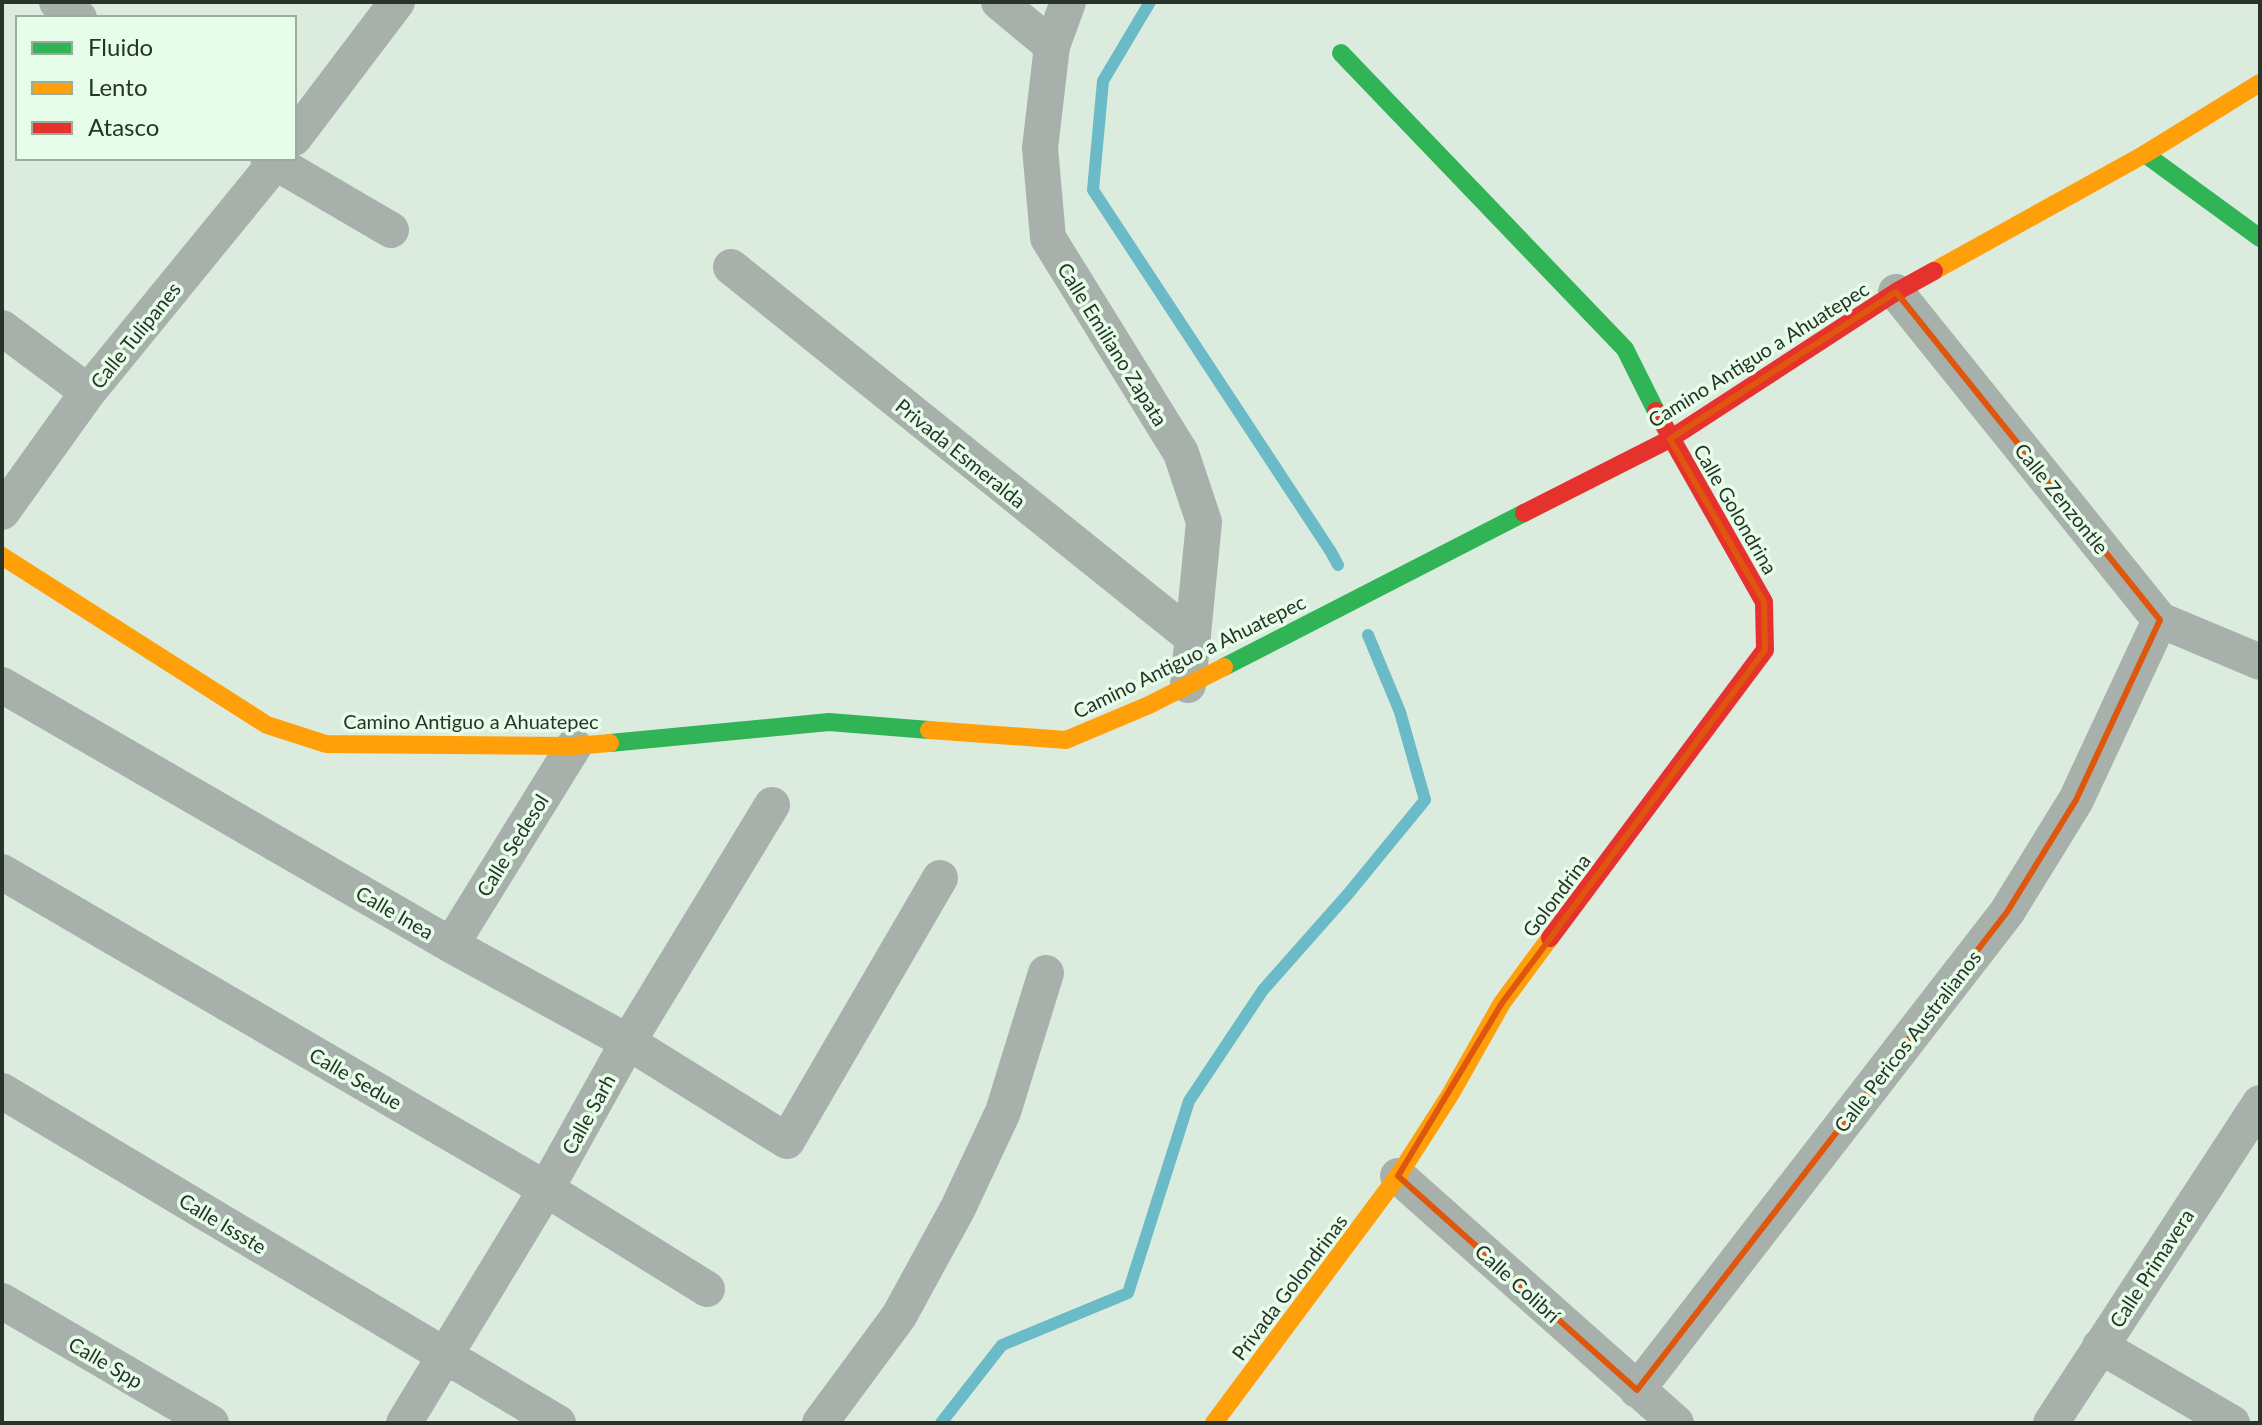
<svg xmlns="http://www.w3.org/2000/svg" width="2262" height="1425" font-family="Lato,sans-serif">
	<style>
		.lines { fill: none; stroke-linecap: round; stroke-linejoin: round }
		.stream { stroke: #6abac8; stroke-width: 12 }
		.street { stroke: #a8b0ac; stroke-width: 36 }
		.fast { stroke: #30b455; stroke-width: 18 }
		.slow { stroke: #ff9f0a; stroke-width: 18 }
		.jam { stroke: #e5322d; stroke-width: 18 }
		.marked { fill: none; stroke: #de570d; stroke-width: 6; stroke-linejoin: round }
		.labels { text-anchor: middle; dominant-baseline: central; stroke-width: 7; stroke-linejoin: round; paint-order: stroke }
		.street-label { font-size: 20px; fill: #283329; stroke: #e6fee9 }
	</style>
	<rect width="100%" height="100%" fill="#dbecde"/>
	<g class="lines">
		<path class="stream" d="M1150 2 1103 81 1093 190 1331 552 1338 565
			M941 1423 1002 1345 1128 1293 1189 1101 1263 990 1348 894 1425 800 1400 712 1368 635"/>
		<path class="street" d="M57 2 79 18
			M999 2 1052 46
			M1068 2 1052 46 1040 148 1048 238 1181 453 1204 522 1188 685
			M294 138 397 2
			M268 158 391 230
			M731 267 1193 638
			M1896 292 2160 620 2260 662
			M2 328 88 392
			M2 512 88 392 279 158
			M2 685 451 945 628 1042 787 1141 940 878
			M2 872 546 1189 707 1289
			M451 945 574 746
			M2 1091 558 1423
			M1398 1176 1676 1423
			M2 1301 211 1423
			M2100 1346 2232 1423
			M1637 1390 2007 912 2076 800 2160 620
			M404 1423 546 1189 628 1042 772 805
			M820 1423 899 1316 958 1208 1003 1112 1046 973
			M2051 1423 2260 1103"/>
		<path class="fast" d="M1341 53 1625 349 1656 411
			M2145 154 2260 238
			M1224 667 1524 513
			M610 743 829 722 929 730"/>
		<path class="slow" d="M1934 271 2145 154 2260 83
			M2 556 267 725 326 744 574 746 610 743
			M929 730 1066 740 1149 705 1224 667
			M1214 1423 1398 1176 1450 1095 1502 1003 1550 938"/>
		<path class="jam" d="M1524 513 1670 439 1896 292 1934 271
			M1550 938 1765 650 1764 602 1656 411"/>
	</g>
	<path class="marked" d="M1896 292 2160 620 2076 800 2007 912 1637 1390 1398 1176 1502 1003 1765 650 1764 602 1670 439Z"/>
	<g class="labels">
		<g class="street-label">
			<text transform="translate(135 335) rotate(-51)">Calle Tulipanes</text>
			<text transform="translate(1113 344) rotate(58)">Calle Emiliano Zapata</text>
			<text transform="translate(1758 354) rotate(-32)">Camino Antiguo a Ahuatepec</text>
			<text transform="translate(961 453) rotate(39)">Privada Esmeralda</text>
			<text transform="translate(2062 498) rotate(51)">Calle Zenzontle</text>
			<text transform="translate(1736 509) rotate(60)">Calle Golondrina</text>
			<text transform="translate(1189 656) rotate(-26)">Camino Antiguo a Ahuatepec</text>
			<text x="471" y="721">Camino Antiguo a Ahuatepec</text>
			<text transform="translate(512 845) rotate(-58)">Calle Sedesol</text>
			<text transform="translate(1556 895) rotate(-53)">Golondrina</text>
			<text transform="translate(395 912) rotate(30)">Calle Inea</text>
			<text transform="translate(1907 1041) rotate(-52)">Calle Pericos Australianos</text>
			<text transform="translate(356 1078) rotate(30)">Calle Sedue</text>
			<text transform="translate(588 1114) rotate(-61)">Calle Sarh</text>
			<text transform="translate(223 1223) rotate(31)">Calle Issste</text>
			<text transform="translate(2151 1268) rotate(-57)">Calle Primavera</text>
			<text transform="translate(1518 1283) rotate(42)">Calle Colibrí</text>
			<text transform="translate(1289 1287) rotate(-53)">Privada Golondrinas</text>
			<text transform="translate(106 1362) rotate(30)">Calle Spp</text>
		</g>
	</g>
	<rect width="2262" height="1425" fill="none" stroke="#283329" stroke-width="8"/>
	<rect x="16" y="16" width="280" height="144" fill="#e6fee9" stroke="#9aad9c" stroke-width="2"/>
	<rect x="32" y="42" width="40" height="12" fill="#30b455" stroke="#9aad9c" stroke-width="2"/>
	<text x="88" y="56" font-size="24" fill="#283329">Fluido</text>
	<rect x="32" y="82" width="40" height="12" fill="#ff9f0a" stroke="#9aad9c" stroke-width="2"/>
	<text x="88" y="96" font-size="24" fill="#283329">Lento</text>
	<rect x="32" y="122" width="40" height="12" fill="#e5322d" stroke="#9aad9c" stroke-width="2"/>
	<text x="88" y="136" font-size="24" fill="#283329">Atasco</text>
</svg>
